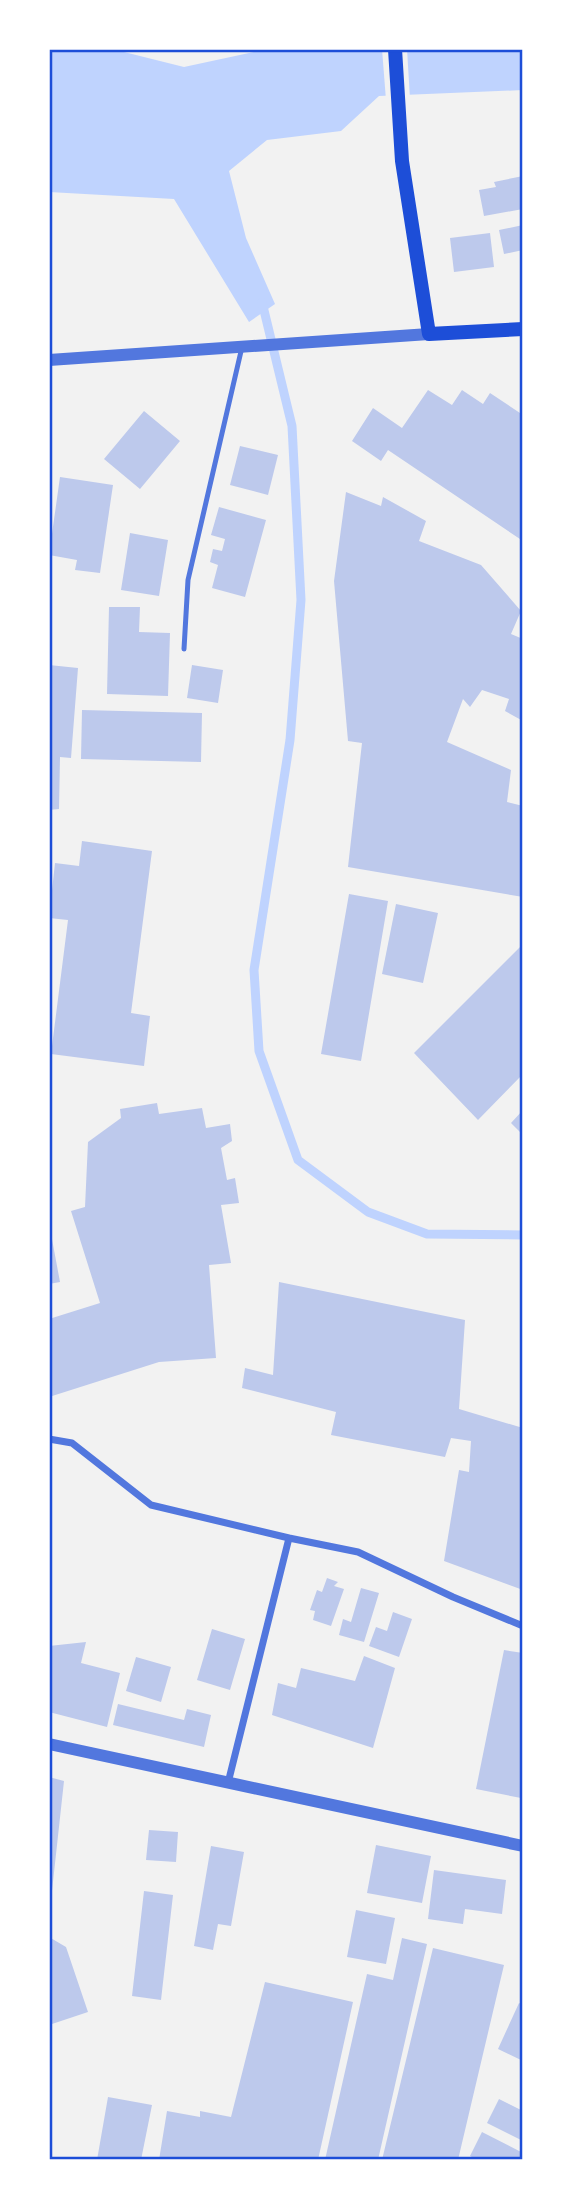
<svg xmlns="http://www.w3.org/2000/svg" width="572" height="2209" font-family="'Roboto Condensed',sans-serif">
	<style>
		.water { fill: #bfd3fe }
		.pier { fill: #f2f2f2 }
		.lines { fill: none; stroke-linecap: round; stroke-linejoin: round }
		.stream { stroke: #bfd3fe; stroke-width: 9 }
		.building { fill: #bdc9ec }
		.service { stroke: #5277de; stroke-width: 5 }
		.minor { stroke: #5277de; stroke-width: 7 }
		.tertiary { stroke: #5277de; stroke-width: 12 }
		.secondary { stroke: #1d4ed8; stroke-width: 14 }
		.neatline { fill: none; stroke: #1d4ed8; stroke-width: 2.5 }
	</style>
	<rect width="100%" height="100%" fill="#f2f2f2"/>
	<path class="water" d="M49 49H112L184 67 267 49H523V90L379 96 341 131 267 140 229 171 246 238 275 304 249 322 174 199 49 192Z"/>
	<path class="pier" d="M382 49H407L410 99 386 100Z"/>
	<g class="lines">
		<path class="stream" d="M262 302 292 426 301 600 290 740 254 970 259 1051 298 1160 368 1212 427 1234 523 1235"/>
	</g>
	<path class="building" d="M523 176V209L484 216 479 190 496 187 494 182Z
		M523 225V250L504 254 499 230Z
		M490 233 494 267 454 272 450 238Z
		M428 390 452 405 462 390 483 404 490 393 523 415V541L388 450 381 461 352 441 373 408 402 428Z
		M144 411 180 441 140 489 104 459Z
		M240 446 278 455 268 495 230 485Z
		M60 477 113 485 100 573 75 570 77 560 49 555Z
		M346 492 381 506 383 497 426 521 419 541 481 565 521 611 511 634 523 639V721L505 711 509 699 482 690 470 707 463 699 447 742 511 770 507 802 523 806V897L348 867 362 743 348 741 334 581Z
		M219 507 266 520 245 597 212 588 218 565 210 562 213 549 222 551 225 539 211 535Z
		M130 533 168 540 159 596 121 590Z
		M109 607H140L139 632 170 633 168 696 107 694Z
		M49 665 78 668 71 758 60 757 59 809 49 810Z
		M192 665 223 670 218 703 187 698Z
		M82 710 202 713 201 762 81 759Z
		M82 841 152 851 131 1013 150 1016 144 1066 51 1054 68 920 49 918 55 863 79 866Z
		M349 894 388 901 361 1061 321 1054Z
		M396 904 438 913 423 983 382 974Z
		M523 944V1074L478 1120 414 1053Z
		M157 1103 159 1114 202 1108 206 1128 230 1124 232 1141 221 1148 227 1180 235 1178 239 1203 221 1205 231 1263 209 1265 216 1358 159 1362 49 1397V1319L100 1303 71 1211 85 1207 88 1142 121 1118 120 1109Z
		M523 1110V1135L511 1123Z
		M49 1223 60 1282 49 1284Z
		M279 1282 465 1320 459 1409 523 1428V1590L444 1561 459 1470 469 1472 471 1441 451 1438 445 1457 331 1435 336 1412 242 1388 245 1368 273 1375Z
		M327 1578 338 1582 334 1586 344 1589 331 1626 313 1620 315 1611 310 1610 317 1590 322 1592Z
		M361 1588 379 1593 364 1642 339 1635 343 1619 351 1622Z
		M393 1612 412 1619 399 1657 369 1646 376 1627 387 1631Z
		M212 1629 245 1639 230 1690 197 1680Z
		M86 1642 81 1663 120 1673 107 1727 49 1712V1646Z
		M504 1650 523 1653V1788L521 1798 476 1789Z
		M364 1656 395 1668 373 1748 272 1715 278 1683 296 1688 301 1668 355 1681Z
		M136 1657 171 1667 161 1702 126 1691Z
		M118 1704 184 1720 187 1709 211 1715 204 1747 113 1725Z
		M49 1777 64 1781 51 1900H49Z
		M149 1830 178 1832 176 1862 146 1860Z
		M376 1845 431 1856 422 1903 367 1893Z
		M211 1846 244 1852 231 1926 218 1924 213 1950 194 1946Z
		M434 1870 506 1880 502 1914 465 1909 463 1924 428 1919Z
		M144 1891 173 1895 161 2000 132 1996Z
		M356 1910 395 1918 386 1964 347 1957Z
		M49 1937 66 1947 88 2012 49 2025Z
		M402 1938 427 1944 378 2160H325L367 1974 393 1980Z
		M433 1948 504 1965 458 2160H382Z
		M265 1982 353 2002 318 2160H159L167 2111 200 2117V2111L231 2117Z
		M519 2003 523 2005V2061L498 2049Z
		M108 2097 152 2105 141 2160H97Z
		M499 2099 523 2111V2141L487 2123Z
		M482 2132 523 2153V2160H477L470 2156Z"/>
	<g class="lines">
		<path class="service" d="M184 649 188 580 242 347"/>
		<path class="minor" d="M49 1439 72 1443 151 1505 289 1538 228 1783
			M289 1538 358 1552 453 1597 523 1626"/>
		<path class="tertiary" d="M49 360 429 334
			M49 1744 523 1846"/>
		<path class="secondary" d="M395 49 402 161 429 334 523 329"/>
	</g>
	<rect width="572" height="2209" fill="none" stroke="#ffffff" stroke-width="102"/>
	<rect x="51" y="51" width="470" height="2107" class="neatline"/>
</svg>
